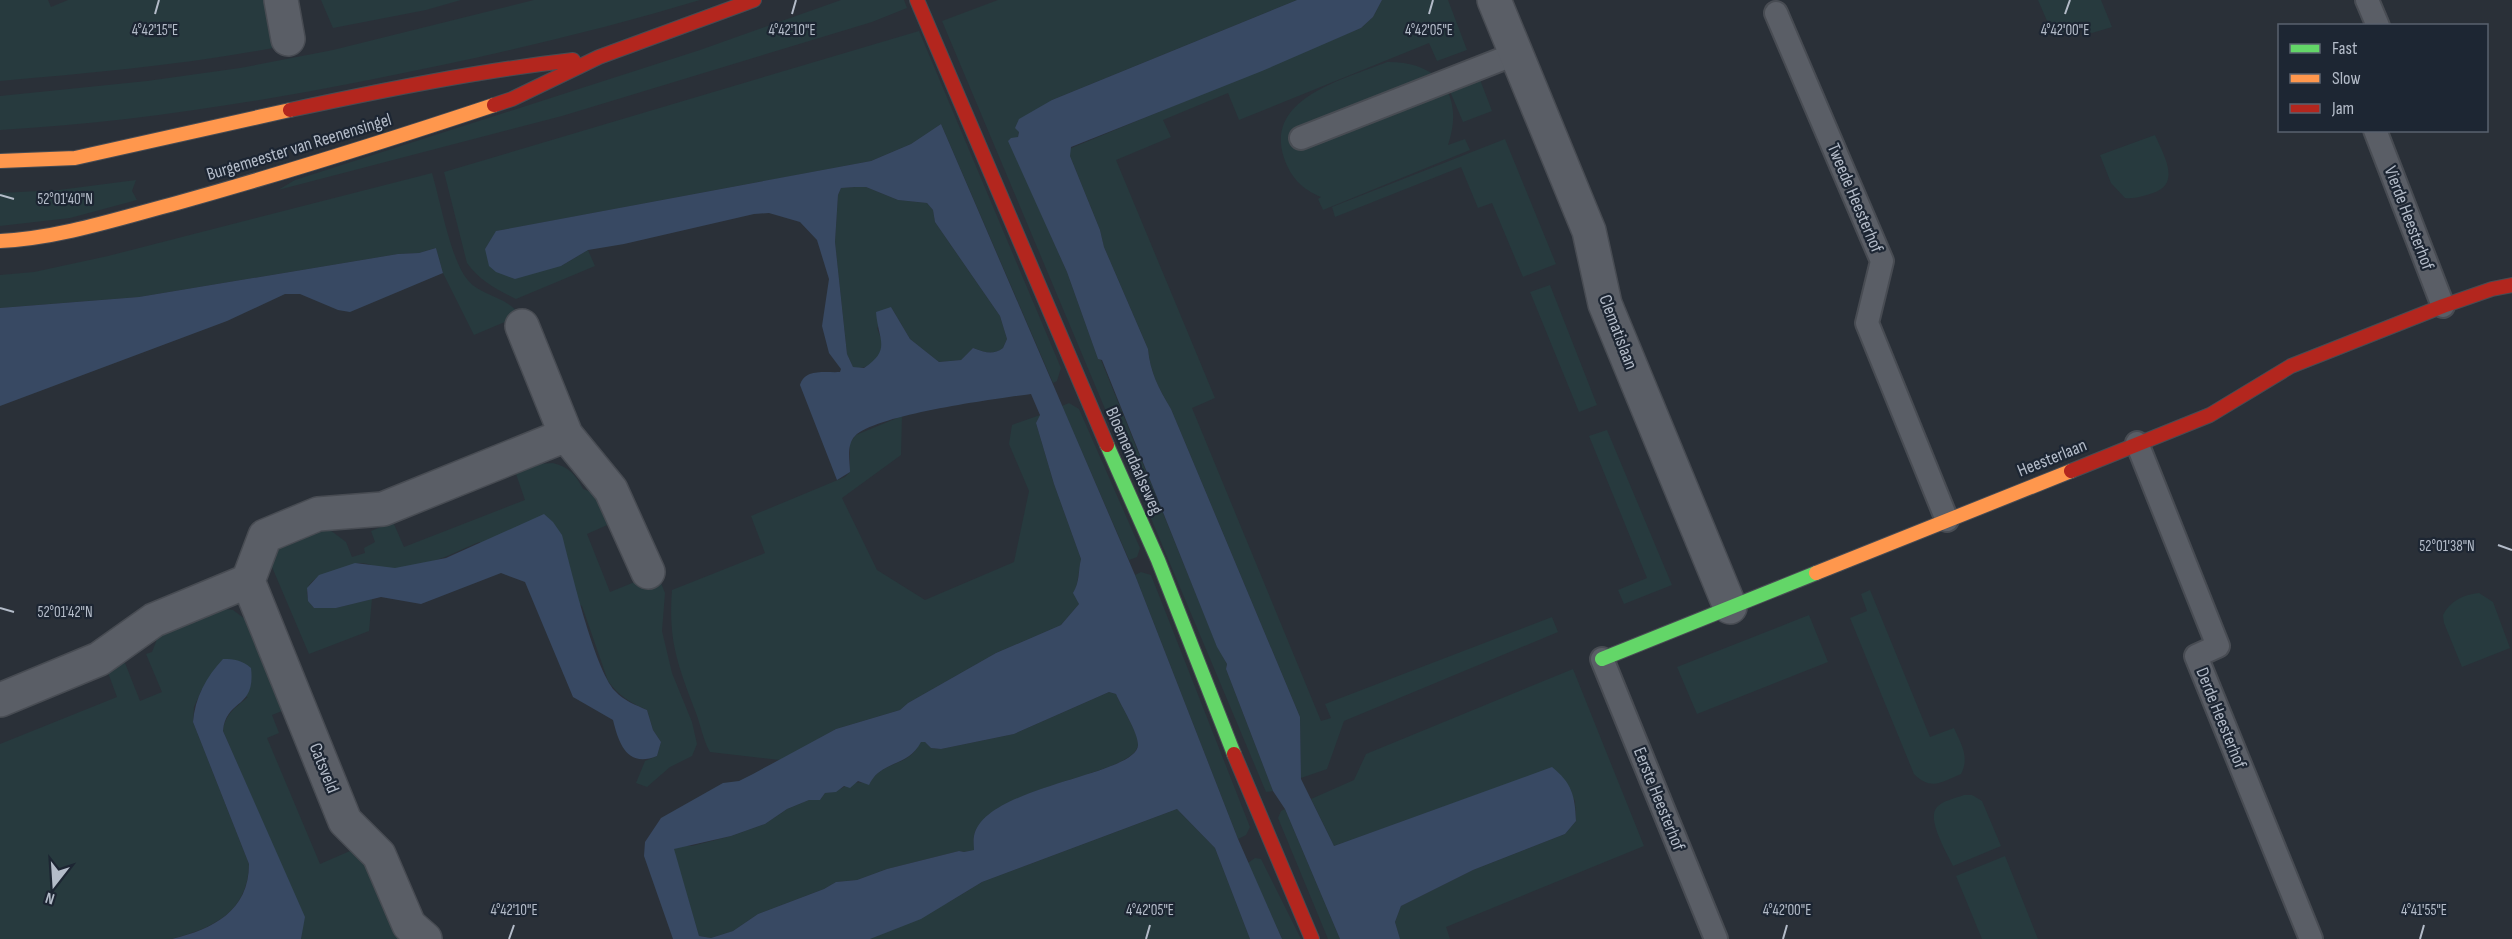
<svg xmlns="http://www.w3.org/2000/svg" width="2512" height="939" font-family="'Sofia Sans Condensed',sans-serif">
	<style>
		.green { fill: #273a3e }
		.water { fill: #384963; fill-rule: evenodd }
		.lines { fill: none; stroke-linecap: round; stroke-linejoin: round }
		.lane-casing { stroke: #484c53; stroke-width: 26 }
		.street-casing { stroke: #484c53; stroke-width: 36 }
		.fast-casing { stroke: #484c53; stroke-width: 16 }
		.slow-casing { stroke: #484c53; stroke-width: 16 }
		.jam-casing { stroke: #484c53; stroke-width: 16 }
		.lane { stroke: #5a5e66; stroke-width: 22 }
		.street { stroke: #5a5e66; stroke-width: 33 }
		.fast { stroke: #63d668; stroke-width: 14 }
		.slow { stroke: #ff974d; stroke-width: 14 }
		.jam { stroke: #b3261e; stroke-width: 14 }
		.ticks { fill: none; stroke: #b4bcc9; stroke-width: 2 }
		.labels { text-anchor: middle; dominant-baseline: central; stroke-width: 4.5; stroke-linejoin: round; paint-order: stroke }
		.street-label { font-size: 18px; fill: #b4bcc9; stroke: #1d2633 }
		.ticks-label { font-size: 15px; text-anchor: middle; fill: #b4bcc9; stroke: #1d2633; stroke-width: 4.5; stroke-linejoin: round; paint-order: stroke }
	</style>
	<rect width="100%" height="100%" fill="#2a3038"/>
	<path class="green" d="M0 0H48L51 7 68 0H269L273 48C183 65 92 73 0 81Z
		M321 0H461L426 10 333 28Z
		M534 0H700C590 33 481 58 369 80 247 104 124 123 0 130V96L147 81 240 68 333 50Z
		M841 0H904L907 8 872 22 562 116 278 190 295 180 700 50Z
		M998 0H1297L1052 100 1019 132 1014 152 1067 272 1098 359 1101 360 1217 646 1227 664 1226 669 1273 791 1266 792 942 21Z
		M1382 0H1448L1467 50 1437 61 1429 43 1239 120 1228 93 1163 120 1171 137 1116 160 1215 398 1192 408 1321 721 1331 718 1325 704 1552 617 1558 632 1344 721 1327 769 1301 778 1300 717 1171 409C1159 389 1150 372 1148 349L1104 247 1100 230 1070 156 1069 149 1361 28 1373 17Z
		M2038 0H2101L2112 27 2092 33 2076 28 2054 37Z
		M919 31 1061 368 1057 381 1053 383 941 124 911 144 871 161 497 231 485 249 561 266 588 250 595 266 516 299C496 289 480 281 467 263L444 172Z
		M1387 62C1439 61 1465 95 1448 145L1465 139 1470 150 1323 210 1318 199 1321 197C1302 189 1291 178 1284 158 1264 97 1346 79 1387 62Z
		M1479 77 1492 111 1463 122 1449 89Z
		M2155 135C2163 154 2182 184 2153 193 2143 196 2136 199 2125 198L2111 183 2100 155Z
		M1505 139 1556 264 1523 277 1492 203 1478 208 1461 167 1335 217 1332 207Z
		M432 173C440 200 451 260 467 279 479 296 511 297 519 316L474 335 443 273 436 248 419 253 398 254 139 297 0 308V275L34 272 108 256Z
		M136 180 132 191 137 200 70 218 0 226V193L59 190Z
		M855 187H866L898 200 927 203 933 210 935 222 1000 316 1007 339 1003 348C992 356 985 352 973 348L961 360 939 362 910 339 891 307 877 328C879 334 883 341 882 347 880 361 866 371 853 367L847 354 835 242 838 195 841 188Z
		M1550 285 1597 405 1579 412 1530 292Z
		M1069 403 1079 409 1140 548 1137 557 1129 560 1062 406Z
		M1040 415 1036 423 1054 484 1081 559 1076 590 1079 604 1061 625 996 653 908 703 900 710 836 729 780 760 710 752C703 740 701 726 696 713 678 665 668 642 672 590L765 553 751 516 845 477 850 472V443L856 435 902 416 901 455 842 498 877 570 925 600 1014 562 1029 491 1009 444 1012 425Z
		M1607 430 1672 585 1624 604 1618 590 1647 578 1589 436Z
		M553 463C569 467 576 475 583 489L603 496 614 522 587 534 610 592 657 573 665 593 662 631 672 673 692 722 697 744 692 756 670 767 647 787 636 783 645 761 657 756 661 742 653 730 647 710C631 703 619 696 608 681L582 606 479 542C455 552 440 561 414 566 406 567 396 569 387 569 378 568 369 563 360 563 352 563 345 569 338 570 318 574 295 586 314 608H336L372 599 369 631 309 654 269 560 275 544 322 524 346 542 352 557 365 553 364 548 375 542 371 531 393 522 404 547 525 500 516 474 539 464Z
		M1141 572 1151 575 1250 827 1246 835 1238 839 1135 575Z
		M1870 590 1930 737 1954 728C1961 744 1970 757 1961 774 1942 782 1931 791 1914 774L1850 618 1867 611 1861 594Z
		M2479 593 2493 602 2510 648 2462 667 2444 623 2443 615C2450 601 2464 594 2479 593Z
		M218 608 233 610 249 622 287 709 272 715 279 733 267 738 320 864 350 851 364 860 401 939H301L304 917 223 731C225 714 236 707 248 697L202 689 194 707 193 722 249 864C248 912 213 928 172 939H0V744L117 697 107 670 125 663 140 701 162 692 146 654 152 652 161 629Z
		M1809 615 1828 662 1697 714 1677 667Z
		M1573 669 1644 846 1446 927 1450 939H1400L1395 922 1401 906 1473 870 1565 834 1576 821 1575 801 1552 768 1334 846 1311 799 1354 780 1366 754Z
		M1109 692 1116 694C1121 706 1138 732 1138 744 1138 776 985 785 974 836 973 840 974 845 975 850L964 852 959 851 887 869 857 880 836 882 824 889 758 914 733 931 711 938 699 936 673 849 678 846H692L731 836 765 824 787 809 809 800H820L825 793C844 792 848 778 869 784 871 781 874 776 878 773 893 761 912 763 920 742H925L931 748 941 749 1014 734Z
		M1964 795H1972L1982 801 2001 846 1953 866C1947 853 1926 819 1937 807 1942 801 1956 798 1964 795Z
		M1177 809 1215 848 1250 939H870L949 902 982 882Z
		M1285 809 1340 939H1328L1278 818 1281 811Z
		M2005 856 2038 939H1982L1956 876Z
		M1255 858 1261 859 1301 939H1282L1248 863Z"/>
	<path class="water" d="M1297 0H1382L1373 17 1361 28 1262 71 1071 147 1070 156 1100 230 1104 247 1148 349C1150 372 1159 389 1171 409L1300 717 1301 779 1334 846 1552 767C1572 783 1575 796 1576 821L1565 834 1473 870 1401 906 1395 922 1400 939H1340L1285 809 1273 791 1226 669 1227 664 1217 647 1102 360 1098 359 1067 272 1008 141 1011 138 1018 137 1019 132 1015 128 1019 119 1052 100Z
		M941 124 1135 575 1238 839 1282 939H1250L1215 848 1177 809 982 882 921 919 870 939H673L644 856 645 842 661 818 723 783 739 781 753 774 836 729 900 710 908 703 996 653 1061 625 1079 604 1073 593C1080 582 1078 571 1081 559L1054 484 1036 423 1040 415 1031 394C996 399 878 414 855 436 846 445 850 461 850 472L837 480 800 385C805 368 826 373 840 372L841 369 829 353 822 326 829 279 817 240 800 222 769 213 754 214 624 244 588 250 561 266 515 279 496 272 489 266 485 249 496 231 871 161 911 144ZM855 187H866L898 200 927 203 933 210 935 222 1000 316 1007 339 1003 348C992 356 985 352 973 348L961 360 939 362 910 339 891 307 876 312C878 340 892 349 864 368L853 367 847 354 835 242 838 195 841 188ZM1109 692 1116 694C1121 706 1138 732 1138 745 1137 776 984 785 974 836 973 840 974 846 974 850L964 852 959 851 887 869 857 880 836 882 824 889 758 914 733 931 711 938 699 936 674 849 731 836 765 824 787 809 809 800H820L825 793 836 792 844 786 850 788 858 781 869 785C871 781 874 776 878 773 893 761 911 762 921 742H925L931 748 941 749 1014 734Z
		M436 248 443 273 350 312 338 310 300 294H285L227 321 0 406V308L139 297 398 254 419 253Z
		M544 514 553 522 562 535C571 569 594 668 615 691 624 701 636 705 647 710L653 730 661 742 657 756C627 768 619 744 613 720L573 697 525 582 501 573 421 604 381 597 336 608H314L308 601 307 588 319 575 355 563 395 568 446 558Z
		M223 659C234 659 242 660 251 668 256 710 226 698 223 731L305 917 301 939H172C213 929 249 911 249 864L193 722C195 698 206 677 223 659Z"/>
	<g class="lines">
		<defs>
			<path id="lane" d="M2367 0 2378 26
				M1776 13 1882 261 1867 323 1947 520
				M2375 130 2443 306
				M1301 138 1515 54
				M2137 443 2218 646 2196 656 2311 939
				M1602 659 1716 939"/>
			<path id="street" d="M281 0 288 39
				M1494 0 1589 231 1605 304 1730 607
				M522 326 566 435 611 490 648 572
				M0 700 99 659 154 620 248 581
				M425 939 409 925 379 855 345 821 248 581 265 536 318 514 383 509 566 435"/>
			<path id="fast" d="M1107 445 1158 560 1234 754
				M1602 659 1816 573"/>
			<path id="slow" d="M0 161 75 158 290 110
				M0 241C60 238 120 218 177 203 284 173 389 140 494 105
				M1816 573 2071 471"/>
			<path id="jam" d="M917 0 1107 445
				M494 105 512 99 599 57 754 0
				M290 110C384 90 478 71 573 60
				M2071 471 2210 415 2291 366 2443 306 2492 289 2512 285
				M1234 754 1312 939"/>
		</defs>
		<use href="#lane" class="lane-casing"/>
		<use href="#street" class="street-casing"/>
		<use href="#fast" class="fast-casing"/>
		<use href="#slow" class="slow-casing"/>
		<use href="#jam" class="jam-casing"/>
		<use href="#lane" class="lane"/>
		<use href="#street" class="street"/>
		<use href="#fast" class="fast"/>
		<use href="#slow" class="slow"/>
		<use href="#jam" class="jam"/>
	</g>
	<path class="ticks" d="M155 14 159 0M792 14 796 0M1429 14 1433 0M2065 14 2070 0M0 195 14 199M2498 545 2512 550M0 608 14 612M509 939 514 925M1146 939 1150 925M1783 939 1787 925M2420 939 2424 925"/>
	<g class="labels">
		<g class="street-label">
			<text transform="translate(299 147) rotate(-17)">Burgemeester van Reenensingel</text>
			<text transform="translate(1855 198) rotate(67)">Tweede Heesterhof</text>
			<text transform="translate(2409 218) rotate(69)">Vierde Heesterhof</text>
			<text transform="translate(1618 332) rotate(69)">Clematislaan</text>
			<text transform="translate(2052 458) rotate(-22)">Heesterlaan</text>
			<text transform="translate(1134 461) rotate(66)">Bloemendaalseweg</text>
			<text transform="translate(2221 718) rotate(68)">Derde Heesterhof</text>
			<text transform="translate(324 768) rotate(68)">Catsveld</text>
			<text transform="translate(1659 799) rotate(68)">Eerste Heesterhof</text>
		</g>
	</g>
	<g class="ticks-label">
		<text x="155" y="35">4°42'15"E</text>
		<text x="792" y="35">4°42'10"E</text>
		<text x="1429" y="35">4°42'05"E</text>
		<text x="2065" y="35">4°42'00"E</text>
		<text x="65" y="204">52°01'40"N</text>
		<text x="2447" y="551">52°01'38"N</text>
		<text x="65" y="617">52°01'42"N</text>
		<text x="514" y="915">4°42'10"E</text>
		<text x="1150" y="915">4°42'05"E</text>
		<text x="1787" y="915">4°42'00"E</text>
		<text x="2424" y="915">4°41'55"E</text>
	</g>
	<rect x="2278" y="24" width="210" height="108" fill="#1d2633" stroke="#59626f" stroke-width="1.5"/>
	<rect x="2290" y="44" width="30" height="9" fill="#63d668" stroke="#59626f" stroke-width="1.5"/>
	<text x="2332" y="54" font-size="18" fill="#b4bcc9">Fast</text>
	<rect x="2290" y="74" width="30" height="9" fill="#ff974d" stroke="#59626f" stroke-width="1.5"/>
	<text x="2332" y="84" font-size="18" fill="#b4bcc9">Slow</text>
	<rect x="2290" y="104" width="30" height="9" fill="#b3261e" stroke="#59626f" stroke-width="1.5"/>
	<text x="2332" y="114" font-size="18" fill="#b4bcc9">Jam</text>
	<g transform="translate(54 885) rotate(197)" stroke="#1d2633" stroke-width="4.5" paint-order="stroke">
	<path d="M0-4.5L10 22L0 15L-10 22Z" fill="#b4bcc9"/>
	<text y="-9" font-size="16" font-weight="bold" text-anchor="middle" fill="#b4bcc9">N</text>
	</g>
</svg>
